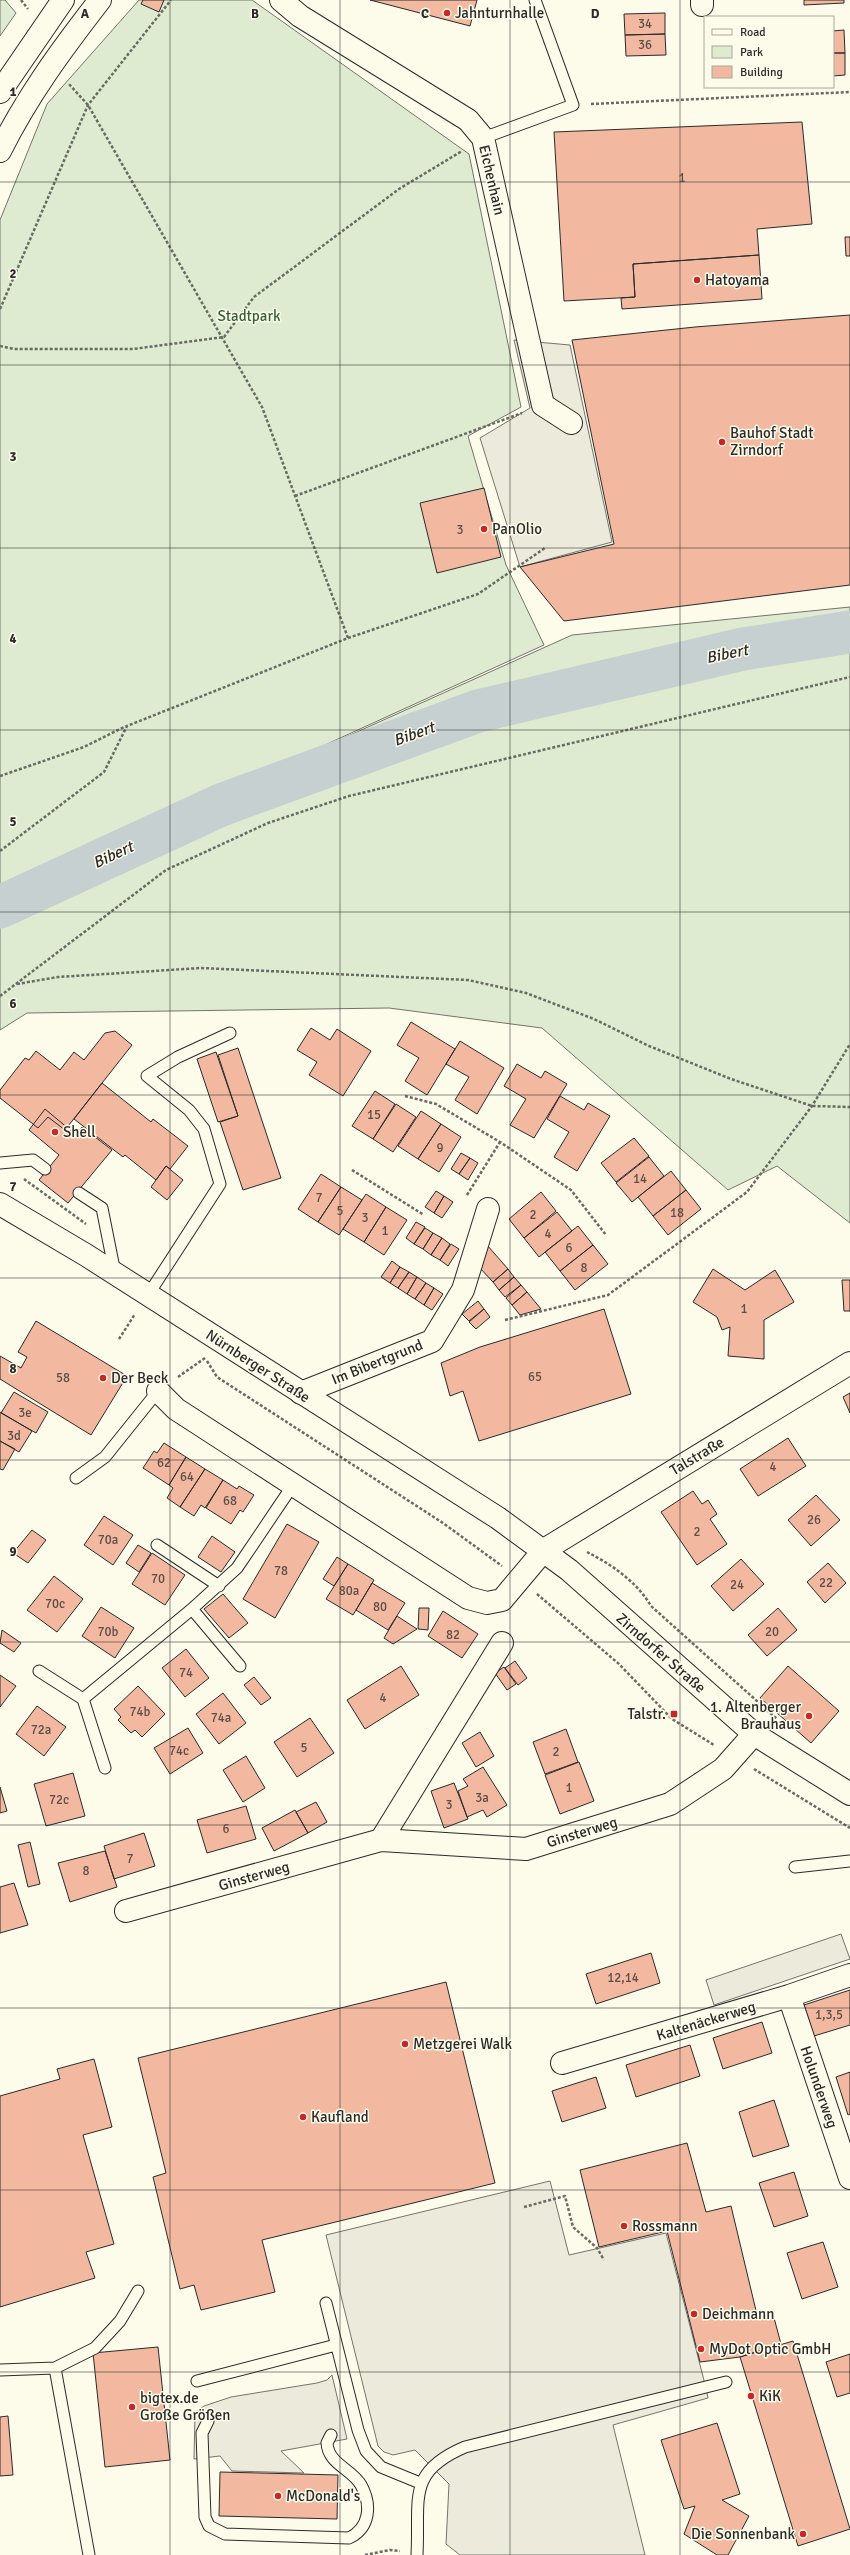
<svg xmlns="http://www.w3.org/2000/svg" width="850" height="2555" font-family="Signika,sans-serif">
	<style>
		.green { fill: #deebd1; stroke: #74746e }
		.parking { fill: #eceadb; stroke: #74746e }
		.lines { fill: none; stroke-linecap: round; stroke-linejoin: round }
		.river { stroke: #c7d0d0; stroke-width: 43 }
		.building { fill: #f2b8a0; stroke: #2b2b2b }
		.lane-casing { stroke: #2b2b2b; stroke-width: 13 }
		.street-casing { stroke: #2b2b2b; stroke-width: 24 }
		.secondary-casing { stroke: #2b2b2b; stroke-width: 24 }
		.path { stroke: #6a6964; stroke-width: 2.5; stroke-dasharray: 3 2; stroke-linecap: butt }
		.lane { stroke: #fdfbea; stroke-width: 11 }
		.street { stroke: #fdfbea; stroke-width: 22 }
		.secondary { stroke: #fdfbea; stroke-width: 22 }
		.grid { fill: none; stroke: #2b2b2b; stroke-width: 1; stroke-opacity: 0.55 }
		.poi-dot { fill: #c62828; stroke: #fdfbea; stroke-width: 1.5 }
		.labels { text-anchor: middle; dominant-baseline: central; stroke-width: 3; stroke-linejoin: round; paint-order: stroke }
		.number-label { font-size: 13px; fill: #5d4e48 }
		.poi-label { font-size: 15px; fill: #2b2b2b; stroke: #fdfbea; text-anchor: start }
		.street-label { font-size: 15px; fill: #2b2b2b; stroke: #fdfbea }
		.park-label { font-size: 15px; fill: #34623c; stroke: #fdfbea }
		.water-label { font-size: 16px; font-style: italic; fill: #2b2b2b; stroke: #fdfbea }
		.grid-label { font-size: 13px; text-anchor: middle; font-weight: bold; fill: #2b2b2b; stroke: #fdfbea; stroke-width: 3; stroke-linejoin: round; paint-order: stroke }
	</style>
	<rect width="100%" height="100%" fill="#fdfbea"/>
	<path class="green" d="M0 0H5L16 13 0 36Z
		M139 0H252L469 154 521 407 468 436 506 565 544 645 31 879 572 635 850 607V1223L777 1166 728 1190 542 1028 389 1008 27 1013 0 1030V220L47 104Z"/>
	<path class="parking" d="M514 340 570 345 612 542 520 567 480 438 530 408Z
		M841 1934 850 1959 714 2005 706 1980Z
		M550 2181 569 2255 666 2233 706 2388 708 2398 613 2425 645 2555H460L446 2544 449 2484 415 2450 393 2455 384 2452 378 2446 326 2235Z
		M332 2375 347 2439 281 2451 304 2473 232 2471 220 2456 194 2459 195 2413 204 2406 231 2397 317 2383 327 2380Z"/>
	<g class="lines">
		<path class="river" d="M0 907 221 805 478 711 743 649 850 632"/>
	</g>
	<path class="building" d="M143 0H164L159 12 141 4Z
		M370 0H477L470 26Z
		M804 0H844V3L804 5Z
		M665 13V34L625 35 624 14Z
		M844 30 845 53H833V31Z
		M665 34 666 55 626 56 625 35Z
		M833 53H845V75L833 76Z
		M802 122 812 224 757 229 759 255 633 264 635 297 564 301 554 132Z
		M845 237H850V256H846Z
		M759 255 762 299 622 309 621 298 635 297 633 264Z
		M850 315V585L564 621 520 567 614 544 572 340 695 327Z
		M484 488 501 557 437 573 420 503Z
		M411 1022 455 1049 427 1095 405 1081 419 1058 397 1045Z
		M311 1028 330 1040 337 1029 371 1051 343 1096 309 1075 317 1062 297 1050Z
		M115 1031 132 1045 65 1130 48 1117 38 1128 0 1098V1090L25 1058 29 1060 36 1051 60 1070 74 1052 84 1060 105 1033Z
		M460 1041 504 1068 477 1114 455 1100 469 1077 446 1064Z
		M238 1048 281 1178 243 1190 220 1122 238 1116 218 1055Z
		M216 1052 238 1116 218 1122 197 1059Z
		M517 1064 541 1078 545 1071 567 1084 534 1138 510 1125 526 1099 504 1086Z
		M102 1083 151 1122 153 1119 188 1146 170 1169 166 1166 156 1180 125 1155 123 1157 74 1119Z
		M375 1091 395 1104 373 1139 352 1126Z
		M560 1096 584 1110 588 1103 610 1116 577 1171 554 1157 569 1132 547 1119Z
		M396 1104 416 1117 393 1152 373 1139Z
		M45 1109 76 1135 82 1127 112 1150 68 1203 39 1180 59 1155 29 1130Z
		M421 1111 441 1124 418 1159 398 1146Z
		M441 1124 461 1137 439 1172 418 1159Z
		M634 1138 649 1156 616 1182 601 1163Z
		M461 1153 470 1158 459 1174 451 1169Z
		M649 1157 664 1176 632 1202 616 1183Z
		M470 1158 478 1163 468 1180 459 1174Z
		M166 1166 183 1180 167 1200 151 1187Z
		M671 1171 686 1190 653 1216 638 1197Z
		M321 1174 341 1187 318 1222 298 1209Z
		M341 1187 362 1200 339 1235 318 1222Z
		M686 1190 701 1209 668 1235 653 1216Z
		M436 1191 444 1196 434 1213 425 1207Z
		M541 1192 556 1211 524 1238 509 1219Z
		M366 1194 386 1207 364 1242 343 1229Z
		M444 1196 453 1202 442 1218 434 1213Z
		M386 1207 407 1220 384 1255 364 1242Z
		M557 1212 572 1231 539 1257 524 1238Z
		M416 1222 425 1227 414 1244 406 1238Z
		M578 1226 593 1245 560 1271 545 1252Z
		M425 1228 433 1233 423 1249 414 1244Z
		M433 1233 442 1238 431 1255 423 1249Z
		M442 1238 450 1244 440 1260 431 1255Z
		M451 1244 459 1249 448 1266 440 1260Z
		M487 1245 508 1269 493 1282 479 1267Z
		M593 1245 608 1264 575 1290 560 1271Z
		M392 1261 400 1267 390 1283 381 1277Z
		M400 1267 409 1272 398 1288 390 1283Z
		M508 1269 514 1277 499 1290 493 1282Z
		M713 1269 745 1290 775 1270 794 1302 764 1320V1359L728 1356 730 1327 722 1330 717 1317 693 1302Z
		M409 1272 417 1277 407 1294 398 1288Z
		M417 1277 426 1283 415 1299 407 1294Z
		M514 1277 521 1285 505 1297 499 1290Z
		M842 1280H850V1311H844Z
		M426 1283 434 1288 424 1305 415 1299Z
		M521 1285 527 1292 512 1305 506 1298Z
		M434 1288 443 1294 432 1310 424 1305Z
		M527 1292 541 1309 520 1315 512 1305Z
		M478 1301 484 1309 469 1321 462 1314Z
		M484 1309 490 1317 476 1329 469 1322Z
		M604 1309 631 1394 479 1441 463 1391 450 1396 441 1363 480 1347Z
		M36 1321 127 1376 91 1435 0 1379V1356L21 1368 27 1357 18 1352Z
		M14 1392 48 1412 36 1433 1 1413Z
		M850 1393V1413L843 1397Z
		M0 1412 32 1431 19 1452 0 1441Z
		M788 1438 806 1466 758 1496 740 1469Z
		M0 1441 15 1449 3 1470 0 1469Z
		M164 1443 186 1457 169 1485 143 1468 154 1451 157 1453Z
		M186 1457 205 1469 180 1507 167 1498 173 1488 169 1485Z
		M205 1469 223 1480 205 1508 201 1505 194 1516 180 1507Z
		M223 1480 237 1489 239 1486 254 1495 243 1512 240 1510 231 1524 206 1508Z
		M693 1491 702 1504 708 1500 717 1514 710 1519 727 1544 697 1565 661 1512Z
		M816 1495 840 1520 811 1546 788 1520Z
		M104 1516 133 1535 113 1565 84 1545Z
		M287 1524 319 1542 275 1618 243 1599Z
		M32 1530 46 1540 28 1563 13 1553Z
		M212 1536 235 1552 221 1572 198 1557Z
		M138 1545 151 1553 139 1572 126 1563Z
		M152 1553 185 1575 165 1605 132 1584Z
		M337 1557 348 1564 334 1586 323 1579Z
		M741 1559 764 1584 733 1611 711 1586Z
		M828 1563 846 1583 825 1603 807 1582Z
		M348 1564 374 1580 353 1615 326 1599Z
		M54 1576 83 1599 57 1632 27 1610Z
		M372 1583 405 1603 388 1630 356 1610Z
		M223 1594 248 1623 229 1638 204 1609Z
		M101 1607 134 1628 115 1658 82 1636Z
		M419 1608H429L428 1630 418 1629Z
		M778 1608 797 1630 767 1656 748 1635Z
		M443 1611 478 1634 462 1658 428 1636Z
		M397 1616 417 1629 393 1644 384 1638Z
		M2 1630 21 1643 14 1652 0 1643Z
		M186 1649 209 1678 185 1697 162 1668Z
		M515 1661 527 1678 518 1685 505 1668Z
		M401 1666 419 1695 365 1729 347 1700Z
		M788 1666 839 1711 811 1743 760 1698Z
		M504 1667 516 1684 507 1690 495 1673Z
		M0 1675 16 1686 0 1707Z
		M254 1677 271 1698 261 1705 244 1685Z
		M138 1686 165 1714 142 1737 135 1730 131 1733 118 1720 121 1717 114 1709Z
		M223 1693 246 1723 219 1744 196 1714Z
		M37 1706 66 1727 44 1756 16 1734Z
		M310 1718 334 1753 297 1777 274 1742Z
		M188 1728 203 1753 170 1774 154 1748Z
		M566 1729 578 1762 545 1774 533 1742Z
		M480 1732 494 1756 476 1767 462 1743Z
		M246 1756 265 1788 243 1802 223 1770Z
		M579 1762 594 1801 560 1814 545 1775Z
		M483 1767 507 1805 487 1817 483 1810 467 1817 458 1791 468 1786 463 1779Z
		M73 1773 85 1816 46 1826 34 1784Z
		M454 1783 468 1819 444 1828 431 1791Z
		M0 1787 7 1811 0 1813Z
		M316 1802 327 1822 308 1833 296 1812Z
		M246 1806 256 1839 207 1853 197 1820Z
		M295 1810 308 1833 274 1851 262 1828Z
		M144 1833 155 1866 114 1879 104 1846Z
		M30 1842 40 1884 28 1887 18 1845Z
		M105 1851 117 1887 70 1902 58 1863Z
		M14 1883 28 1925 0 1933V1887Z
		M651 1953 660 1983 596 2004 586 1974Z
		M446 1982 495 2183 262 2240 275 2292 201 2310 194 2285 180 2289 153 2177 166 2173 138 2058Z
		M850 1990V2025L814 2036 804 2005Z
		M762 2022 772 2053 723 2069 713 2038Z
		M690 2045 700 2076 636 2097 626 2065Z
		M94 2059 112 2127 83 2135 114 2244 86 2252 95 2278 0 2307V2096L60 2079 57 2069Z
		M850 2072V2114L848 2115 836 2077Z
		M596 2077 606 2108 562 2122 552 2091Z
		M774 2100 789 2146 753 2157 739 2112Z
		M687 2143 706 2212 731 2206 758 2319 773 2314 781 2344 740 2357 700 2362 667 2231 599 2247 580 2170Z
		M794 2172 808 2216 774 2227 759 2183Z
		M823 2242 838 2287 802 2299 787 2253Z
		M793 2341 850 2529 798 2546 740 2357Z
		M158 2347 170 2460 105 2467 93 2353Z
		M850 2354V2393L837 2397 826 2362Z
		M8 2416 13 2475 0 2476V2417Z
		M717 2423 740 2494 722 2500 749 2516 728 2555H717L684 2534 695 2506 684 2509 661 2440Z
		M220 2472 338 2475 337 2519 219 2516Z"/>
	<g class="lines">
		<defs>
			<path id="lane" d="M483 138 573 105 535 0
				M0 1163 33 1160 45 1169
				M79 1193 102 1208 115 1273
				M148 1295 220 1184 204 1129 189 1110 147 1076 178 1057 230 1033
				M76 1478 105 1457 158 1391
				M157 1545 219 1586
				M192 1609 240 1666
				M39 1671 83 1699 105 1768
				M83 1699 192 1609 237 1568 293 1485
				M795 1867 850 1861
				M326 2303 358 2430 366 2451 381 2467 420 2483
				M55 2368 95 2348 120 2321 138 2291
				M0 2370 55 2368 89 2555
				M197 2381 336 2345
				M208 2421 202 2433 205 2517 209 2526 225 2534 349 2538C370 2528 372 2505 361 2485 352 2469 328 2464 327 2443L331 2435
				M417 2555C420 2499 406 2472 465 2447L726 2382"/>
			<path id="street" d="M281 0 300 16 468 120 483 138 543 405 571 423
				M702 0V5
				M158 1391 176 1409 468 1598 487 1603 502 1600 544 1550 850 1363
				M301 1393 432 1341 463 1290 488 1209
				M381 1840 502 1643
				M126 1911 381 1840 526 1849 670 1804 723 1769 754 1734
				M789 1996 850 2178
				M562 2063 789 1996 850 1975"/>
			<path id="secondary" d="M0 92 63 0
				M0 151C28 95 62 49 100 0
				M0 1204 86 1255 498 1518 569 1570 754 1734 850 1794"/>
		</defs>
		<use href="#lane" class="lane-casing"/>
		<use href="#street" class="street-casing"/>
		<use href="#secondary" class="secondary-casing"/>
		<path class="path" d="M21 0 28 9
			M591 104 850 92
			M0 309 88 105 171 0
			M0 346 14 349H133L224 337 254 297 399 189 462 151
			M295 496 522 413
			M348 638 478 594 545 548
			M0 776 84 747 126 726
			M0 851 104 772 127 726 348 638 262 407 88 105 68 83
			M17 984 58 977 201 968 468 980 526 993 594 1019 649 1046 731 1079 812 1106 850 1107
			M0 996 166 870 268 823 349 796 850 677
			M405 1096 436 1104 500 1142 571 1190 606 1235
			M352 1170 424 1215
			M24 1179 86 1224
			M467 1195 500 1142
			M505 1320 608 1295 747 1192 812 1106 850 1044
			M119 1339 135 1314
			M207 1361 217 1377 443 1523 502 1566
			M178 1377 205 1358
			M587 1552C611 1564 637 1582 651 1606L777 1719
			M537 1594 619 1664 672 1719 714 1745
			M754 1769 850 1828
			M524 2207 565 2196 573 2227 597 2248 604 2260
			M365 2555 390 2550 400 2551"/>
		<use href="#lane" class="lane"/>
		<use href="#street" class="street"/>
		<use href="#secondary" class="secondary"/>
	</g>
	<path class="grid" d="M170 0V2555M340 0V2555M510 0V2555M680 0V2555M0 182H850M0 365H850M0 548H850M0 730H850M0 912H850M0 1095H850M0 1278H850M0 1460H850M0 1642H850M0 1825H850M0 2008H850M0 2190H850M0 2372H850"/>
	<g class="poi-dot">
		<circle cx="447" cy="13" r="4"/>
		<circle cx="697" cy="280" r="4"/>
		<circle cx="722" cy="442" r="4"/>
		<circle cx="484" cy="529" r="4"/>
		<circle cx="55" cy="1132" r="4"/>
		<circle cx="103" cy="1378" r="4"/>
		<rect x="670" y="1710" width="8" height="8" rx="2"/>
		<circle cx="809" cy="1716" r="4"/>
		<circle cx="405" cy="2044" r="4"/>
		<circle cx="303" cy="2117" r="4"/>
		<circle cx="624" cy="2226" r="4"/>
		<circle cx="694" cy="2314" r="4"/>
		<circle cx="701" cy="2349" r="4"/>
		<circle cx="751" cy="2396" r="4"/>
		<circle cx="132" cy="2407" r="4"/>
		<circle cx="278" cy="2496" r="4"/>
		<circle cx="803" cy="2534" r="4"/>
	</g>
	<g class="labels">
		<g class="number-label">
			<text x="645" y="24">34</text>
			<text x="645" y="45">36</text>
			<text x="682" y="178">1</text>
			<text x="460" y="530">3</text>
			<text x="374" y="1115">15</text>
			<text x="440" y="1148">9</text>
			<text x="640" y="1179">14</text>
			<text x="319" y="1198">7</text>
			<text x="340" y="1211">5</text>
			<text x="677" y="1213">18</text>
			<text x="533" y="1215">2</text>
			<text x="365" y="1218">3</text>
			<text x="385" y="1231">1</text>
			<text x="548" y="1234">4</text>
			<text x="569" y="1248">6</text>
			<text x="584" y="1268">8</text>
			<text x="744" y="1309">1</text>
			<text x="535" y="1377">65</text>
			<text x="63" y="1378">58</text>
			<text x="25" y="1413">3e</text>
			<text x="14" y="1436">3d</text>
			<text x="164" y="1463">62</text>
			<text x="773" y="1467">4</text>
			<text x="187" y="1477">64</text>
			<text x="230" y="1501">68</text>
			<text x="814" y="1520">26</text>
			<text x="697" y="1532">2</text>
			<text x="108" y="1540">70a</text>
			<text x="281" y="1571">78</text>
			<text x="158" y="1579">70</text>
			<text x="826" y="1583">22</text>
			<text x="737" y="1585">24</text>
			<text x="349" y="1591">80a</text>
			<text x="55" y="1604">70c</text>
			<text x="380" y="1607">80</text>
			<text x="108" y="1632">70b</text>
			<text x="772" y="1632">20</text>
			<text x="453" y="1635">82</text>
			<text x="186" y="1673">74</text>
			<text x="383" y="1698">4</text>
			<text x="140" y="1712">74b</text>
			<text x="221" y="1718">74a</text>
			<text x="41" y="1730">72a</text>
			<text x="304" y="1748">5</text>
			<text x="179" y="1751">74c</text>
			<text x="556" y="1752">2</text>
			<text x="569" y="1788">1</text>
			<text x="482" y="1798">3a</text>
			<text x="59" y="1800">72c</text>
			<text x="449" y="1805">3</text>
			<text x="226" y="1829">6</text>
			<text x="130" y="1859">7</text>
			<text x="86" y="1871">8</text>
			<text x="623" y="1978">12,14</text>
			<text x="829" y="2015">1,3,5</text>
		</g>
		<g class="poi-label">
			<text x="455" y="13">Jahnturnhalle</text>
			<text x="705" y="280">Hatoyama</text>
			<text x="730" y="433">Bauhof Stadt<tspan x="730" dy="17">Zirndorf</tspan></text>
			<text x="492" y="529">PanOlio</text>
			<text x="63" y="1132">Shell</text>
			<text x="111" y="1378">Der Beck</text>
			<text x="801" y="1707" text-anchor="end">1. Altenberger<tspan x="801" dy="17">Brauhaus</tspan></text>
			<text x="666" y="1714" text-anchor="end">Talstr.</text>
			<text x="413" y="2044">Metzgerei Walk</text>
			<text x="311" y="2117">Kaufland</text>
			<text x="632" y="2226">Rossmann</text>
			<text x="702" y="2314">Deichmann</text>
			<text x="709" y="2349">MyDot Optic GmbH</text>
			<text x="759" y="2396">KiK</text>
			<text x="140" y="2398">bigtex.de<tspan x="140" dy="17">Große Größen</tspan></text>
			<text x="286" y="2496">McDonald's</text>
			<text x="795" y="2534" text-anchor="end">Die Sonnenbank</text>
		</g>
		<g class="street-label">
			<text transform="translate(492 180) rotate(77)">Eichenhain</text>
			<text transform="translate(377 1362) rotate(-22)">Im Bibertgrund</text>
			<text transform="translate(258 1366) rotate(33)">Nürnberger Straße</text>
			<text transform="translate(697 1456) rotate(-31)">Talstraße</text>
			<text transform="translate(661 1653) rotate(41)">Zirndorfer Straße</text>
			<text transform="translate(582 1832) rotate(-17)">Ginsterweg</text>
			<text transform="translate(254 1876) rotate(-16)">Ginsterweg</text>
			<text transform="translate(706 2021) rotate(-17)">Kaltenäckerweg</text>
			<text transform="translate(819 2087) rotate(71)">Holunderweg</text>
		</g>
		<g class="park-label">
			<text x="249" y="316">Stadtpark</text>
		</g>
		<g class="water-label">
			<text transform="translate(727 654) rotate(-12)">Bibert</text>
			<text transform="translate(414 734) rotate(-20)">Bibert</text>
			<text transform="translate(113 855) rotate(-25)">Bibert</text>
		</g>
	</g>
	<g class="grid-label">
		<text x="85" y="18">A</text>
		<text x="255" y="18">B</text>
		<text x="425" y="18">C</text>
		<text x="595" y="18">D</text>
		<text x="13" y="96">1</text>
		<text x="13" y="278">2</text>
		<text x="13" y="461">3</text>
		<text x="13" y="643">4</text>
		<text x="13" y="826">5</text>
		<text x="13" y="1008">6</text>
		<text x="13" y="1191">7</text>
		<text x="13" y="1373">8</text>
		<text x="13" y="1556">9</text>
	</g>
	<rect x="704" y="16" width="130" height="72" fill="#fdfbea" stroke="#a9a89e"/>
	<rect x="712" y="29" width="20" height="6" fill="#fdfbea" stroke="#a9a89e"/>
	<text x="740" y="36" font-size="12" fill="#2b2b2b">Road</text>
	<rect x="712" y="46" width="20" height="12" fill="#deebd1" stroke="#a9a89e"/>
	<text x="740" y="56" font-size="12" fill="#2b2b2b">Park</text>
	<rect x="712" y="66" width="20" height="12" fill="#f2b8a0" stroke="#a9a89e"/>
	<text x="740" y="76" font-size="12" fill="#2b2b2b">Building</text>
</svg>
